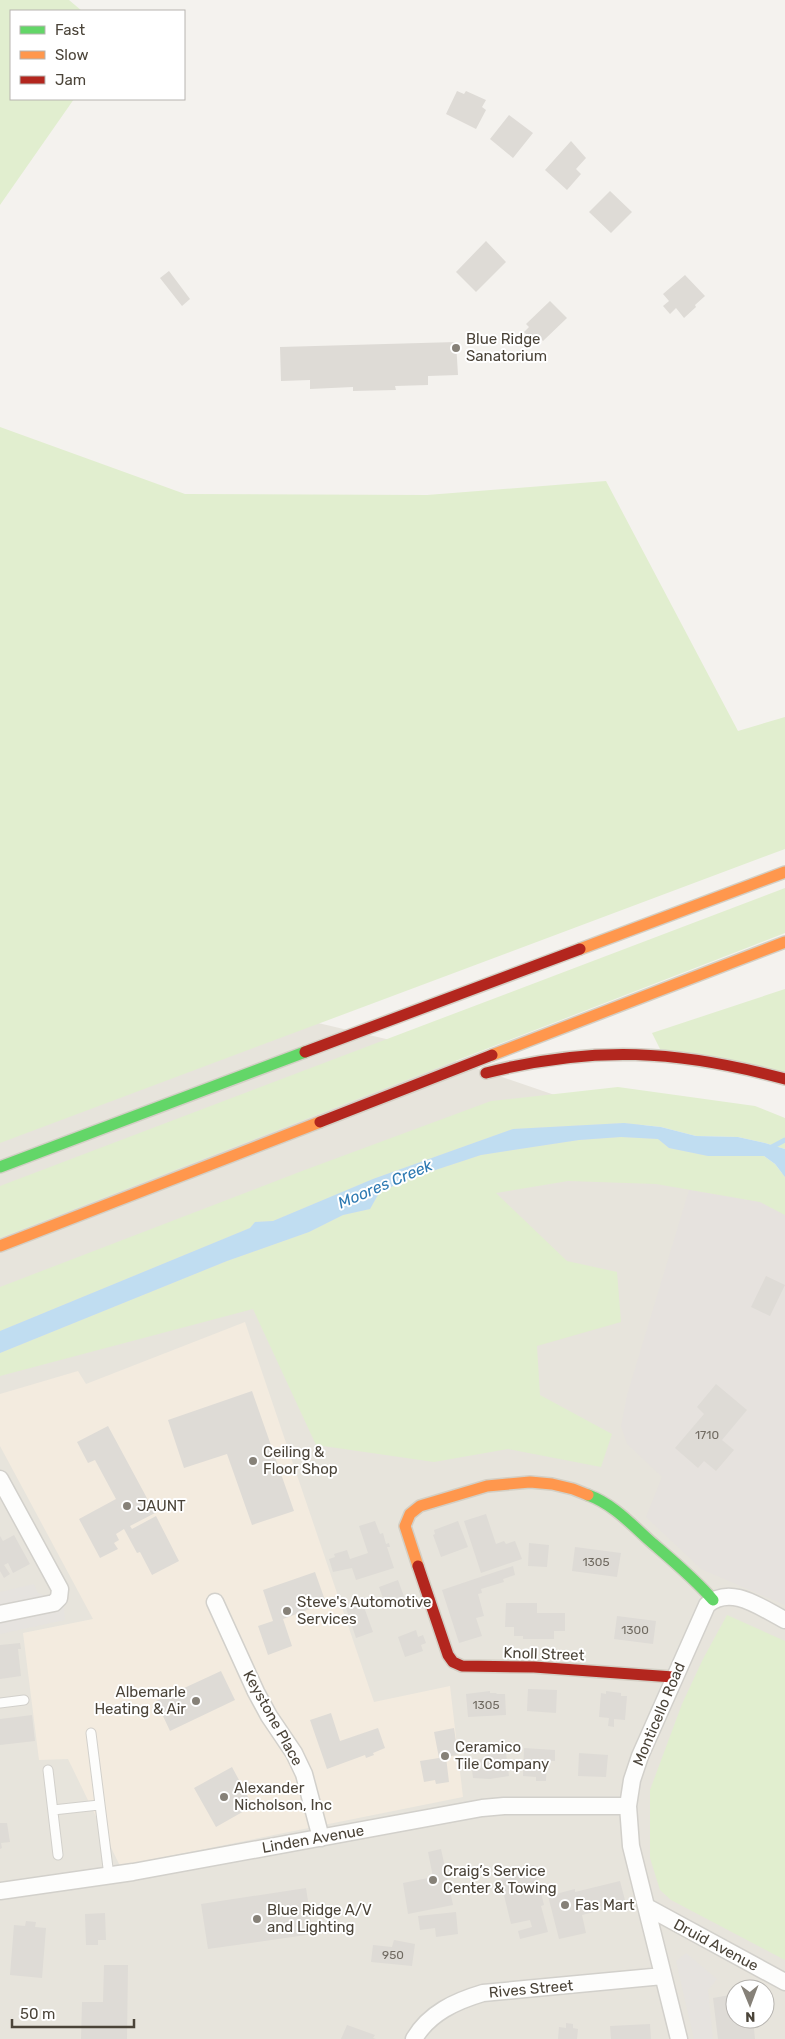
<svg xmlns="http://www.w3.org/2000/svg" width="785" height="2039" font-family="Rubik,sans-serif">
	<style>
		.residential { fill: #e7e4dc; fill-rule: evenodd }
		.commercial { fill: #f3ebdf }
		.industrial { fill: #e6e2de }
		.green { fill: #e1eecf }
		.parking { fill: #e6e3df }
		.water { fill: #c0ddf1 }
		.lines { fill: none; stroke-linecap: round; stroke-linejoin: round }
		.stream { stroke: #c0ddf1; stroke-width: 5 }
		.building { fill: #dedbd6 }
		.lane-casing { stroke: #d2d0cb; stroke-width: 11 }
		.street-casing { stroke: #d2d0cb; stroke-width: 19 }
		.fast-casing { stroke: #d3cfc5; stroke-width: 14 }
		.slow-casing { stroke: #d3cfc5; stroke-width: 14 }
		.jam-casing { stroke: #d3cfc5; stroke-width: 14 }
		.lane { stroke: #fdfdfc; stroke-width: 9 }
		.street { stroke: #fdfdfc; stroke-width: 16 }
		.fast { stroke: #63d668; stroke-width: 11 }
		.slow { stroke: #ff974d; stroke-width: 11 }
		.jam { stroke: #b3261e; stroke-width: 11 }
		.poi-dot { fill: #868178; stroke: #fff; stroke-width: 2 }
		.labels { text-anchor: middle; dominant-baseline: central; stroke-width: 4; stroke-linejoin: round; paint-order: stroke }
		.number-label { font-size: 12px; fill: #706a61 }
		.poi-label { font-size: 15px; fill: #4b4439; stroke: #fff; text-anchor: start }
		.street-label { font-size: 15px; fill: #4b4439; stroke: #fff }
		.water-label { font-size: 16px; font-style: italic; fill: #2e7ab2; stroke: #fff }
	</style>
	<rect width="100%" height="100%" fill="#f4f2ee"/>
	<path class="residential" d="M0 948 403 1043 785 1174V2039H0ZM735 1989H765V2019H735Z"/>
	<path class="commercial" d="M245 1322 374 1702 450 1686 463 1797 120 1866 68 1759 39 1760 23 1633 93 1619 0 1446V1394L78 1371 86 1384Z"/>
	<path class="industrial" d="M689 1190 760 1202 785 1215V1605L701 1569 646 1517 662 1477 627 1444 621 1426 627 1395Z"/>
	<path class="green" d="M0 0H69L82 11H11V99H74L0 205Z
		M0 427 185 494 427 495 606 481 738 731 785 717V849L0 1143Z
		M785 888V933L0 1238V1186Z
		M785 989V1072L660 1049 652 1033Z
		M618 1087 755 1106 785 1118V1149L765 1143 738 1137 696 1136 661 1127 624 1123 513 1129 373 1179 273 1221 255 1222 250 1228 0 1331V1287L302 1171 491 1101Z
		M621 1137 658 1139 669 1148 708 1156H764L775 1164 785 1177V1215L760 1202 656 1184 568 1181 496 1193 567 1261 617 1272 621 1322 537 1346 540 1395 612 1434 601 1467 508 1449 434 1462 316 1445 253 1309 0 1376V1353L227 1261 309 1232 343 1215 370 1209 379 1193 405 1180 481 1155 579 1140Z
		M727 1615 785 1641V1960L671 1900 660 1890 650 1858V1790L682 1704 703 1659Z"/>
	<path class="parking" d="M34 1584 38 1593 57 1600 64 1608 65 1620 0 1634V1592Z
		M686 1953 717 1979 708 1990 713 2039H694L676 1961Z"/>
	<path class="water" d="M624 1123 661 1127 696 1136 738 1137 765 1143 785 1149V1177L775 1164 764 1156H708L669 1148 658 1139 621 1137 579 1140 481 1155 405 1180 379 1193 370 1209 343 1215 309 1232 227 1261 0 1353V1331L250 1228 255 1222 273 1221 373 1179 513 1129Z"/>
	<g class="lines">
		<path class="stream" d="M770 1148 785 1140"/>
	</g>
	<path class="building" d="M457 91 464 94 466 91 486 100 482 107 486 110 476 129 446 114Z
		M509 115 533 133 513 158 490 139Z
		M571 141 586 158 576 169 581 174 567 190 545 170Z
		M610 191 632 212 611 233 589 212Z
		M486 241 506 262 476 292 456 272Z
		M169 271 190 299 182 306 160 278Z
		M685 275 705 296 695 305 696 307 684 318 676 308 670 314 663 306 669 301 663 294Z
		M550 301 567 318 543 341 537 335 532 340 524 332 529 327 526 324Z
		M456 342 458 375 428 376V385L395 386 396 390 353 391V387L310 389V380L281 381 280 347Z
		M766 1276 785 1285 770 1316 751 1307Z
		M716 1384 747 1410 722 1440 734 1450 716 1471 704 1461 698 1468 675 1448 704 1414 697 1407Z
		M252 1391 294 1511 252 1525 227 1454 184 1468 168 1420Z
		M108 1426 155 1513 130 1526 132 1529 156 1516 179 1561 152 1575 140 1552 137 1553 124 1529 116 1534 119 1540 114 1543 118 1549 100 1558 79 1519 116 1499 95 1460 88 1463 77 1442Z
		M486 1514 496 1544 504 1541 506 1544 515 1541 522 1559 481 1573 464 1521Z
		M375 1521 380 1534 383 1533 386 1544 389 1543 390 1547H387L394 1568 356 1580 352 1568 333 1572 329 1559 335 1557 334 1554 347 1550 350 1559 368 1553 359 1526Z
		M458 1521 468 1547 441 1557 433 1535 435 1534 434 1530Z
		M14 1535 30 1564 13 1573 8 1563 4 1565 10 1574 4 1578 0 1571V1536L3 1541Z
		M529 1543 549 1545 547 1567 528 1566Z
		M575 1547 621 1553 617 1577 572 1571Z
		M513 1566 515 1575 503 1579 504 1582 481 1589 482 1593 478 1594 484 1616 476 1618 482 1636 459 1643 442 1590Z
		M315 1572 326 1603 283 1619 292 1646 268 1655 258 1626 273 1621 263 1590Z
		M398 1580 406 1602 387 1609 379 1587Z
		M506 1603H537V1613H565V1631H554V1639H523V1636H514V1627H505Z
		M356 1604 358 1609 364 1607 373 1632 356 1638 346 1608Z
		M617 1616 656 1621 653 1644 614 1639Z
		M416 1630 418 1637 423 1635 426 1643 421 1645 423 1651 405 1657 398 1637Z
		M20 1643 21 1649H18L21 1676 0 1679V1645Z
		M221 1671 235 1700 170 1731 156 1701Z
		M528 1689 557 1690 556 1713 527 1711Z
		M490 1691V1693H496L497 1694H505L506 1715 468 1717 466 1694Z
		M606 1691 621 1693V1696H627L625 1720 614 1719V1727L608 1726 609 1718 599 1717 601 1693 606 1694Z
		M331 1713 340 1741 378 1728 385 1748 373 1753 374 1755 366 1758 365 1755 327 1769 310 1720Z
		M32 1715 35 1741 0 1745V1719Z
		M454 1728 458 1755 446 1757 449 1782 436 1784 435 1780 424 1782 420 1761 439 1758 434 1732Z
		M524 1748 555 1750V1761H547L546 1781H536V1777L523 1776Z
		M506 1753 509 1776 490 1779 473 1778 471 1761 486 1758 485 1755Z
		M579 1753 608 1755 606 1777 578 1776Z
		M232 1767 253 1806 216 1827 194 1788Z
		M0 1823H7L10 1842 1 1843 2 1848 0 1849Z
		M441 1849 453 1905 408 1914 403 1883 433 1877 428 1852Z
		M534 1865 544 1905 541 1906 548 1932 520 1939 518 1931 532 1927 530 1920 511 1924 500 1879 519 1875 518 1869Z
		M620 1881 626 1904 582 1915 586 1933 559 1939 548 1896 575 1889V1892Z
		M306 1888 313 1934 208 1949 201 1904Z
		M456 1912 458 1934 436 1937 435 1928 420 1930 418 1916Z
		M105 1913 106 1940H98V1945H86L85 1914Z
		M26 1921 36 1922 35 1927 46 1928 42 1978 10 1975 14 1925 25 1926Z
		M394 1940 415 1944 412 1966 371 1962 373 1945 392 1947Z
		M104 1965H128L127 2039H81L82 2002H103Z
		M730 1995 731 2000 735 1999V2019H753L755 2039H718L713 1998Z
		M566 2023 573 2024V2028L578 2029 577 2039H558L559 2027 566 2028Z
		M650 2024 651 2039H611L610 2026Z
		M347 2025 375 2035 373 2038 376 2039H341Z"/>
	<g class="lines">
		<defs>
			<path id="lane" d="M0 1703 24 1700
				M91 1733 109 1876
				M48 1770 58 1855
				M53 1810 99 1805"/>
			<path id="street" d="M0 1479 60 1589 59 1598 54 1603 0 1614
				M215 1602 256 1692 269 1716 294 1753 304 1774 321 1838
				M0 1891 133 1872 482 1808 504 1806H628
				M647 1907 785 1982
				M414 2039C429 2013 456 2001 483 1993L663 1976
				M679 2039 631 1846 628 1806 632 1780 640 1756 707 1605C731 1584 761 1608 785 1620"/>
			<path id="fast" d="M0 1167 305 1052
				M588 1495C613 1504 631 1524 650 1541 672 1560 694 1578 713 1600"/>
			<path id="slow" d="M580 949 785 872
				M492 1055 785 942
				M0 1246 320 1122
				M418 1566 405 1526 410 1514 420 1506 487 1486 530 1482 552 1484 573 1489 588 1495"/>
			<path id="jam" d="M305 1052 580 949
				M486 1073C594 1045 678 1050 785 1079
				M320 1122 492 1055
				M418 1566 448 1655 453 1662 462 1666 534 1667 673 1677"/>
		</defs>
		<use href="#lane" class="lane-casing"/>
		<use href="#street" class="street-casing"/>
		<use href="#fast" class="fast-casing"/>
		<use href="#slow" class="slow-casing"/>
		<use href="#jam" class="jam-casing"/>
		<use href="#lane" class="lane"/>
		<use href="#street" class="street"/>
		<use href="#fast" class="fast"/>
		<use href="#slow" class="slow"/>
		<use href="#jam" class="jam"/>
	</g>
	<g class="poi-dot">
		<circle cx="456" cy="348" r="5"/>
		<circle cx="253" cy="1461" r="5"/>
		<circle cx="127" cy="1506" r="5"/>
		<circle cx="287" cy="1611" r="5"/>
		<circle cx="196" cy="1701" r="5"/>
		<circle cx="445" cy="1756" r="5"/>
		<circle cx="224" cy="1797" r="5"/>
		<circle cx="433" cy="1880" r="5"/>
		<circle cx="565" cy="1905" r="5"/>
		<circle cx="257" cy="1919" r="5"/>
	</g>
	<g class="labels">
		<g class="number-label">
			<text x="707" y="1435">1710</text>
			<text x="596" y="1562">1305</text>
			<text x="635" y="1630">1300</text>
			<text x="486" y="1705">1305</text>
			<text x="393" y="1955">950</text>
		</g>
		<g class="poi-label">
			<text x="466" y="339">Blue Ridge<tspan x="466" dy="17">Sanatorium</tspan></text>
			<text x="263" y="1452">Ceiling &amp;<tspan x="263" dy="17">Floor Shop</tspan></text>
			<text x="137" y="1506">JAUNT</text>
			<text x="297" y="1602">Steve's Automotive<tspan x="297" dy="17">Services</tspan></text>
			<text x="186" y="1692" text-anchor="end">Albemarle<tspan x="186" dy="17">Heating &amp; Air</tspan></text>
			<text x="455" y="1747">Ceramico<tspan x="455" dy="17">Tile Company</tspan></text>
			<text x="234" y="1788">Alexander<tspan x="234" dy="17">Nicholson, Inc</tspan></text>
			<text x="443" y="1871">Craig’s Service<tspan x="443" dy="17">Center &amp; Towing</tspan></text>
			<text x="575" y="1905">Fas Mart</text>
			<text x="267" y="1910">Blue Ridge A/V<tspan x="267" dy="17">and Lighting</tspan></text>
		</g>
		<g class="street-label">
			<text transform="translate(544 1654) rotate(2)">Knoll Street</text>
			<text transform="translate(659 1714) rotate(-67)">Monticello Road</text>
			<text transform="translate(273 1718) rotate(61)">Keystone Place</text>
			<text transform="translate(313 1839) rotate(-10)">Linden Avenue</text>
			<text transform="translate(716 1945) rotate(28)">Druid Avenue</text>
			<text transform="translate(531 1989) rotate(-5)">Rives Street</text>
		</g>
		<g class="water-label">
			<text transform="translate(385 1184) rotate(-23)">Moores Creek</text>
		</g>
	</g>
	<rect x="10" y="10" width="175" height="90" fill="#ffffff" stroke="#b7b4b0"/>
	<rect x="20" y="26" width="25" height="8" fill="#63d668" stroke="#b7b4b0"/>
	<text x="55" y="35" font-size="15" fill="#4b4439">Fast</text>
	<rect x="20" y="51" width="25" height="8" fill="#ff974d" stroke="#b7b4b0"/>
	<text x="55" y="60" font-size="15" fill="#4b4439">Slow</text>
	<rect x="20" y="76" width="25" height="8" fill="#b3261e" stroke="#b7b4b0"/>
	<text x="55" y="85" font-size="15" fill="#4b4439">Jam</text>
	<g transform="translate(750 2004) rotate(179)"><circle r="24" fill="#ffffff" stroke="#b7b4b0"/>
	<path d="M0-4L9 19L0 12L-9 19Z" fill="#868178"/>
	<text y="-8" font-size="14" font-weight="bold" text-anchor="middle" fill="#4b4439">N</text>
	</g>
	<path d="M12 2019v8h122v-8" fill="none" stroke="#4b4439" stroke-width="2.5"/>
	<text x="20" y="2019" font-size="15" fill="#4b4439" stroke="#ffffff" stroke-width="4" paint-order="stroke">50 m</text>
</svg>
